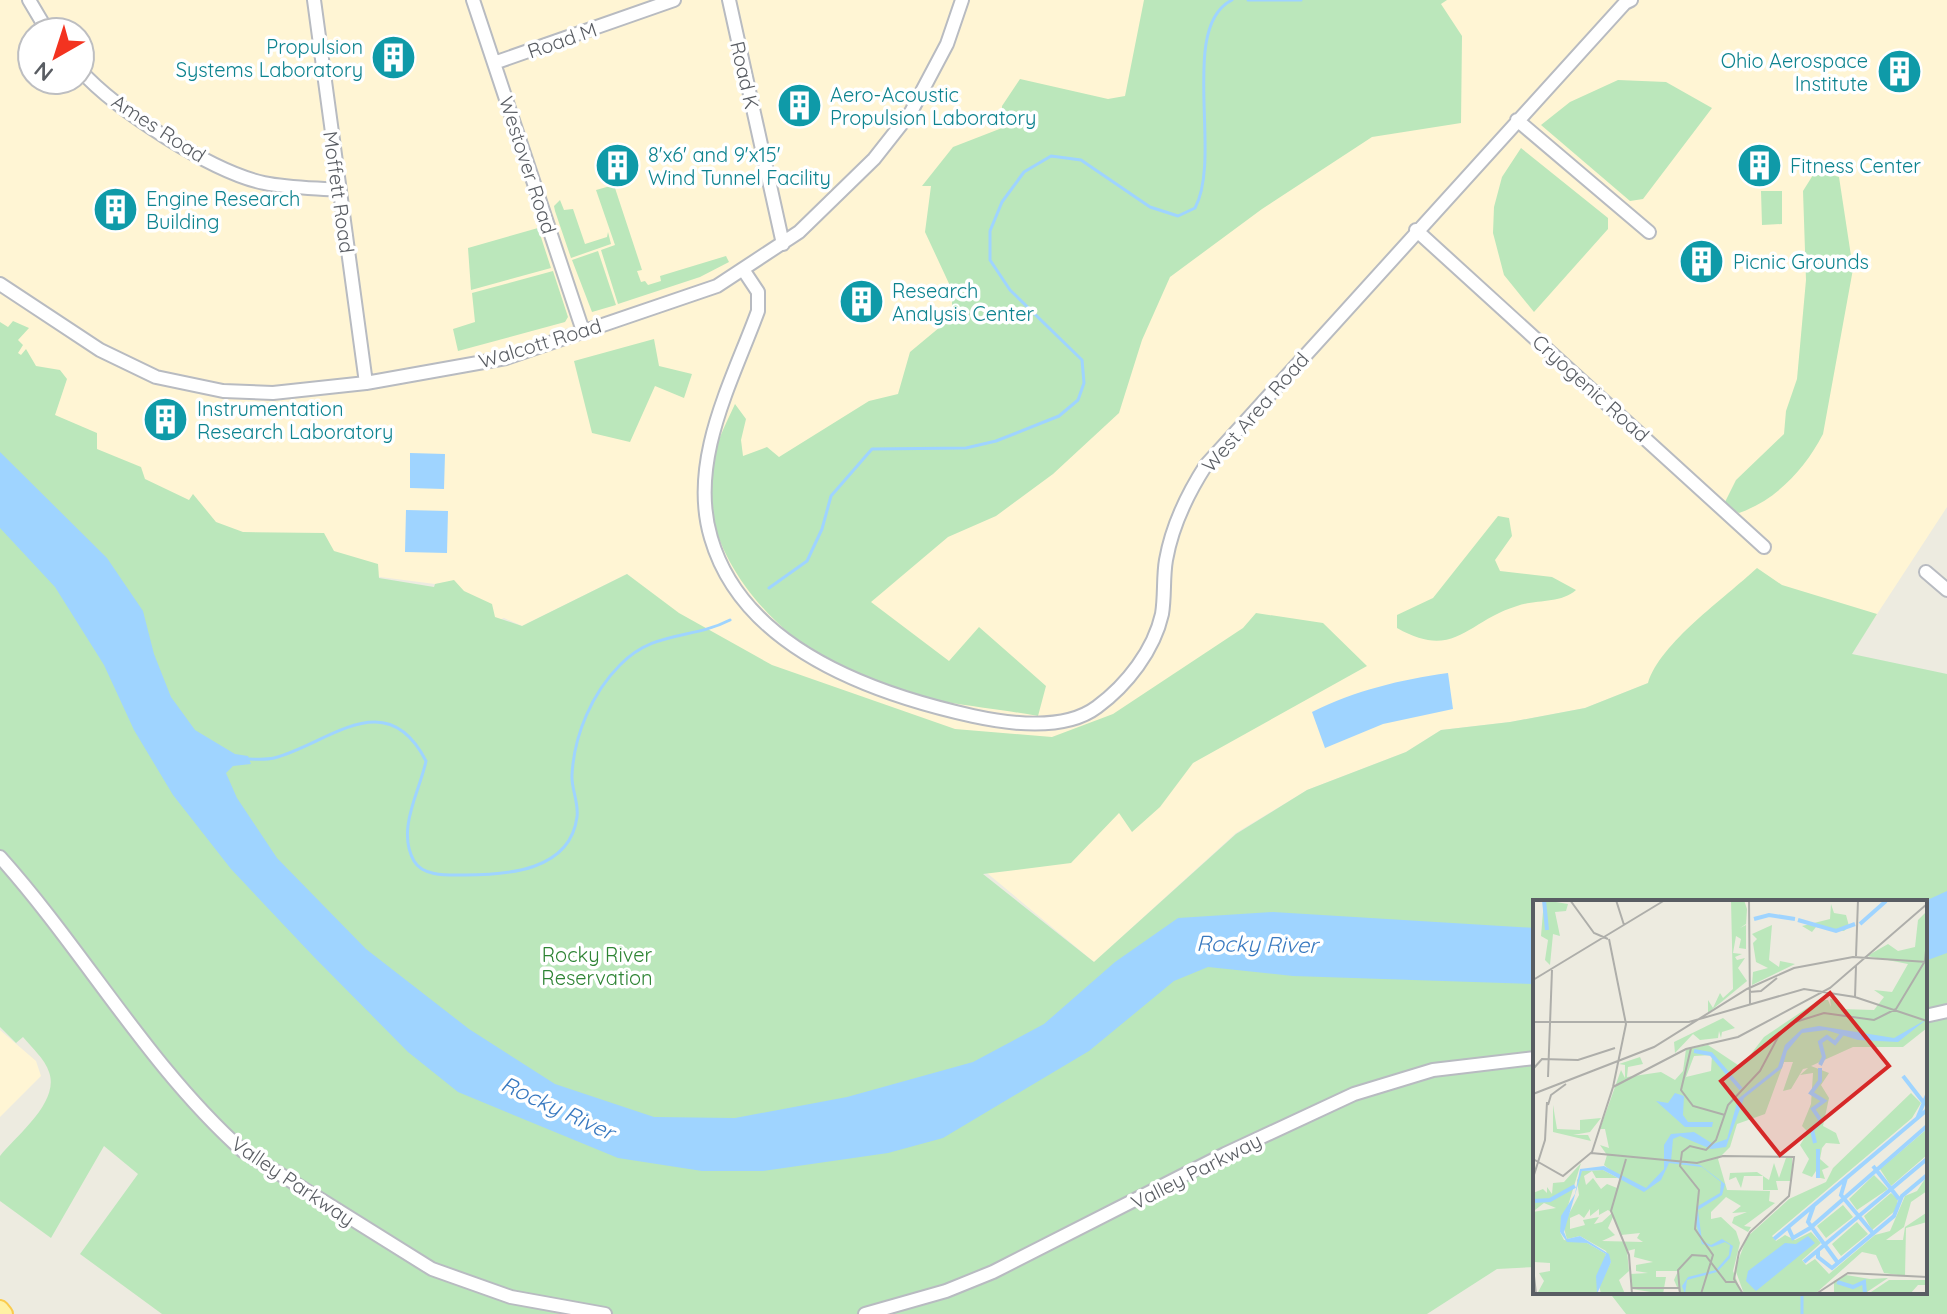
<svg xmlns="http://www.w3.org/2000/svg" width="1947" height="1314" font-family="Quicksand,sans-serif">
	<style>
		.commercial { fill: #fff5d4; fill-rule: evenodd }
		.green { fill: #bbe7bb }
		.water { fill: #9fd4ff }
		.lines { fill: none; stroke-linecap: round; stroke-linejoin: round }
		.stream { stroke: #9fd4ff; stroke-width: 3 }
		.minor-casing { stroke: #b8bbc1; stroke-width: 16 }
		.major-casing { stroke: #facb4d; stroke-width: 20 }
		.minor { stroke: #fff; stroke-width: 12 }
		.major { stroke: #fff1a4; stroke-width: 16 }
		.labels { text-anchor: middle; dominant-baseline: central; stroke-width: 7; stroke-linejoin: round; paint-order: stroke }
		.street-label { font-size: 20px; fill: #595d63; stroke: #fff }
		.culture-label { font-size: 20px; fill: #0d838f; stroke: #fff; text-anchor: start }
		.park-label { font-size: 20px; fill: #2e8434; stroke: #fff }
		.water-label { font-size: 22px; font-style: italic; fill: #3879c0; stroke: #fff }
		.inset-river { fill: none; stroke: #9fd4ff; stroke-width: 4 }
		.inset-road { fill: none; stroke: #aeaeaa; stroke-width: 2 }
		.view { fill: #d62828; fill-opacity: 0.15; stroke: #d62828; stroke-width: 4 }
		.inset-edge { fill: none; stroke: #595d63; stroke-width: 4 }
	</style>
	<rect width="100%" height="100%" fill="#edebe0"/>
	<path class="commercial" d="M0 0H1947V507L1851 654 1656 680 1585 708 1510 722 1441 730 1406 752 1307 790 1236 833 1094 962 627 574 522 626 504 618 476 629 453 581 435 584 357 574 225 535 77 436 55 415 0 374ZM32 32H80V80H32Z
		M0 1030 36 1061 41 1076 0 1117Z"/>
	<path class="green" d="M1144 0H1447L1441 4 1462 36 1461 123 1372 137 1262 209 1170 277 1142 340 1119 413 1053 474 996 516 948 537 871 602 949 661 979 627 1046 686 1038 716C989 707 921 702 876 685 796 656 705 571 709 479 711 452 724 428 735 404L746 419 741 440 743 456 767 447 779 457 869 401 898 394 910 352 952 317V290L925 232 931 186H922L953 147 1002 128V106L1020 79 1108 99 1125 96Z
		M1618 80 1666 82 1712 108 1643 199 1630 201 1541 125 1570 102Z
		M1521 148 1608 218V229L1534 312 1504 275 1493 233 1494 207 1502 177Z
		M1829 174 1839 177 1853 269 1823 434C1805 469 1776 500 1739 513L1724 504 1736 480 1784 434 1786 411 1797 379 1806 280 1803 191 1813 175Z
		M614 185 642 270 637 271 641 282 645 281 648 285 661 281 660 276 726 256 729 262 700 277 618 304 601 250 615 245 596 190Z
		M1782 191V224L1762 225 1761 191Z
		M560 200 564 210 573 209 585 244 607 237 608 232 611 244 571 258 555 211 554 206Z
		M538 228 551 268 471 290 468 248Z
		M598 251 616 305 592 312 572 260Z
		M553 271 568 317 565 322 458 351 453 329 475 322 472 293Z
		M13 321 29 328 18 340 23 345 18 353 21 355 26 349 36 366 60 370 67 379 55 415 97 433V449L141 467 145 479 189 500 193 494 216 522 243 532 324 533 334 551 378 564 379 578 434 587 435 584 454 580 464 591 492 604 495 617 522 626 627 574 679 613 772 665 955 729 1052 737 1113 714 1243 628 1256 613 1323 623 1367 666 1193 763 1160 807 1132 832 1119 813 1071 863 983 874 1094 962 1236 834 1307 790 1406 752 1441 730 1510 722 1585 708 1648 683C1660 643 1725 598 1757 568L1782 585 1877 614 1852 654 1947 674V1314H1626L1609 1292H1925V902H1535V1267L1497 1269 1427 1314H162L80 1254 138 1174 104 1146 51 1238 0 1201V1156C17 1135 60 1102 49 1072 45 1059 31 1047 23 1037L16 1043 0 1027V322L8 327Z
		M654 339 659 366 692 374 684 398 655 386 630 442 592 433 574 361Z
		M1498 516 1509 518 1512 536 1495 560 1500 571 1552 577 1576 590C1560 604 1537 599 1517 606 1467 621 1455 661 1397 628V615L1433 598Z"/>
	<path class="water" d="M0 452 107 558 143 611 154 654 171 697 195 730 235 754 248 756 251 764 233 766 226 773 237 798 277 858 366 949 469 1029 555 1084 654 1117 735 1118 847 1097 973 1062 1044 1024 1115 962 1178 918 1273 912 1535 928V984L1293 976 1208 967 1174 981 1089 1051 943 1138 888 1153 763 1171H702L618 1158 458 1092 408 1052 314 957 231 869 173 795 134 730 104 665 55 587 0 528Z
		M410 453 445 454 444 489 410 488Z
		M406 510 448 511 447 553 405 552Z
		M1448 673 1453 709 1383 724 1325 748 1312 712C1357 690 1399 680 1448 673Z
		M1947 891V953L1925 961 1923 902Z"/>
	<g class="lines">
		<path class="stream" d="M1248 0H1301
			M769 588 807 561 822 529 831 496 872 449 966 448 996 441 1059 416 1078 400 1084 383 1082 360 1010 290 990 260V231L1002 202 1024 172 1051 156 1081 160 1150 207 1178 216 1195 208C1223 156 1178 27 1232 0
			M248 759C257 759 266 760 274 758 328 744 386 683 426 761 420 791 396 829 414 861 423 877 449 875 465 875 507 875 570 871 577 817 579 803 571 788 572 775 574 735 592 693 620 665 654 630 691 640 730 620
			M1802 1292V1314"/>
		<defs>
			<path id="minor" d="M29 0 48 32
				M314 0 366 383
				M473 0 583 331
				M729 0 783 244
				M494 63 674 0
				M80 70C116 110 212 172 264 183 288 188 315 188 339 190
				M1517 120 1649 232
				M1416 230 1764 547
				M744 271 758 292V311C732 382 688 461 711 538 743 648 873 694 973 716 1010 724 1065 731 1097 707 1127 685 1154 650 1162 614 1165 596 1163 577 1166 560 1172 526 1188 493 1206 465L1625 3 1631 0
				M0 284 100 350 156 377 223 391 273 393 366 383 506 358 717 286 799 232 874 159 911 112 947 44 962 0
				M1926 572 1947 590
				M0 857C85 952 148 1066 243 1151L432 1269 511 1297 605 1314
				M1925 1016 1947 1011
				M865 1314 946 1291 993 1272 1225 1154 1354 1094 1433 1070 1535 1058"/>
			<path id="major" d="M0 1309 4 1314"/>
		</defs>
		<use href="#minor" class="minor-casing"/>
		<use href="#major" class="major-casing"/>
		<use href="#minor" class="minor"/>
		<use href="#major" class="major"/>
	</g>
	<defs>
		<symbol id="building-disc" viewBox="-11 -11 22 22"><circle r="9.5" fill="#0f9aa8" stroke="#fff"/><path d="M-4-6H4V6H1V3H-1V6H-4ZM-2.5-4.3h1.7v1.8h-1.7ZM.8-4.3h1.7v1.8H.8ZM-2.5-1h1.7V.8h-1.7ZM.8-1h1.7V.8H.8Z" fill="#fff"/></symbol>
	</defs>
	<g fill-rule="evenodd">
		<use href="#building-disc" x="368" y="32" width="51" height="51"/>
		<use href="#building-disc" x="1874" y="46" width="51" height="51"/>
		<use href="#building-disc" x="774" y="80" width="51" height="51"/>
		<use href="#building-disc" x="1734" y="140" width="51" height="51"/>
		<use href="#building-disc" x="592" y="140" width="51" height="51"/>
		<use href="#building-disc" x="90" y="184" width="51" height="51"/>
		<use href="#building-disc" x="1676" y="236" width="51" height="51"/>
		<use href="#building-disc" x="836" y="276" width="51" height="51"/>
		<use href="#building-disc" x="140" y="394" width="51" height="51"/>
	</g>
	<g class="labels">
		<g class="street-label">
			<text transform="translate(562 40) rotate(-19)">Road M</text>
			<text transform="translate(745 75) rotate(77)">Road K</text>
			<text transform="translate(159 128) rotate(33)">Ames Road</text>
			<text transform="translate(528 165) rotate(72)">Westover Road</text>
			<text transform="translate(339 192) rotate(82)">Moffett Road</text>
			<text transform="translate(540 343) rotate(-17)">Walcott Road</text>
			<text transform="translate(1591 388) rotate(42)">Cryogenic Road</text>
			<text transform="translate(1255 412) rotate(-49)">West Area Road</text>
			<text transform="translate(1196 1171) rotate(-27)">Valley Parkway</text>
			<text transform="translate(293 1181) rotate(34)">Valley Parkway</text>
		</g>
		<g class="culture-label">
			<text x="363" y="46" text-anchor="end">Propulsion<tspan x="363" dy="23">Systems Laboratory</tspan></text>
			<text x="1868" y="60" text-anchor="end">Ohio Aerospace<tspan x="1868" dy="23">Institute</tspan></text>
			<text x="830" y="94">Aero-Acoustic<tspan x="830" dy="23">Propulsion Laboratory</tspan></text>
			<text x="648" y="154">8'x6' and 9'x15'<tspan x="648" dy="23">Wind Tunnel Facility</tspan></text>
			<text x="1790" y="165">Fitness Center</text>
			<text x="146" y="198">Engine Research<tspan x="146" dy="23">Building</tspan></text>
			<text x="1733" y="261">Picnic Grounds</text>
			<text x="892" y="290">Research<tspan x="892" dy="23">Analysis Center</tspan></text>
			<text x="197" y="408">Instrumentation<tspan x="197" dy="23">Research Laboratory</tspan></text>
		</g>
		<g class="park-label">
			<text x="597" y="954">Rocky River<tspan x="597" dy="23">Reservation</tspan></text>
		</g>
		<g class="water-label">
			<text transform="translate(1257 944) rotate(1)">Rocky River</text>
			<text transform="translate(558 1108) rotate(25)">Rocky River</text>
		</g>
	</g>
	<g transform="translate(1533 900)">
		<rect width="394" height="394" fill="#edebe0"/>
		<path d="M11 0 35 4 33 11 22 12 27 36 20 34 17 65 12 60 15 40 8 36ZM198 0H211L214 9 213 24 207 28 213 25V49L206 48 208 39 203 36 200 53 209 54 202 57 204 60 212 58 205 68 214 81 175 113V100L180 108 187 93 190 98 200 89ZM298 4 301 13 313 15 316 26 311 31 283 27 279 32 269 26 297 19ZM394 11V128L370 147H320L278 166 296 173 288 185 296 198 290 226 303 233 307 244 293 243 289 248 287 259 296 267 289 270 292 279 283 277V271L279 277 269 273 276 259 267 245 275 232 269 226 278 204 280 173 267 175 275 168 270 169 258 189 250 191 260 162H251L232 214 204 224 197 247 185 259 194 290 237 291 236 301 242 303 211 326 218 327 215 332 199 323 201 317 214 312 199 313 208 306 193 297 178 312V319L188 317 203 331 207 343 200 371 209 394H147L141 380 145 371H123V377H133L130 394 99 389 97 374 115 373 103 371V365L120 362 101 357 102 349 94 351 96 371 86 380 92 394H68L66 385 78 362 73 351 47 336 34 339 30 325 46 295 44 280 49 271 70 270 85 278H63L59 271 51 276 53 285 60 278 68 289 74 284 84 288 88 279 71 265 74 255 67 245 76 248 72 229H67L88 170 92 178V165L86 164 107 157 110 164 95 167 94 177 128 172 142 180 150 171 153 149 175 145 208 167 231 137 286 100H295L298 107 297 99H304L307 109 341 110 351 97 341 90 359 92 375 64 334 56 355 44 365 51 382 47 385 20ZM179 155 178 171 153 177 161 156ZM57 309V316L66 309V315L75 310 79 313 69 322 61 324 66 317 50 320 52 325 37 329V318L46 314 51 318ZM80 317 88 335 107 333 104 338 110 342 69 341 82 335 75 328ZM239 25 236 60 246 67 247 61 262 64 219 85 220 72 235 68 223 62 220 43 224 39 219 34ZM190 118 202 128 189 132 188 138 186 131 185 138 167 140 160 134 142 153 141 142ZM378 193 388 203 379 218 239 336 243 341 252 335 262 340 278 332 288 343 269 360 273 365 282 359 296 374 342 335 357 331 372 296 384 291 394 276V291L378 302 371 327 353 340H370L372 327 393 313 394 322 373 328 372 376 351 373 343 355 329 352 282 394H211L202 369 214 337 256 299 293 282 300 268ZM20 205 24 229 47 230V220L68 218 57 232 40 235H55L58 241 20 232ZM394 229V255L358 286 347 269ZM253 258H259V281H243L245 290H230V276H211L208 288 203 277 196 280 197 273 224 272 236 280 241 263 246 278ZM48 263 27 332 31 340 54 343 73 354 64 394H4L11 381 6 373 17 371V363L1 362 0 312 23 308 11 303 2 310 0 293 10 289 14 293V287L19 294 20 283 31 282ZM341 275 355 289 324 310 316 299ZM358 293 365 299 363 310 339 330 331 316ZM310 305 320 317 293 338 284 326ZM324 322 335 334 308 356 299 344ZM313 375 337 379 355 378 331 394H301V381ZM356 380H394V385H385L377 394H335Z" fill="#bbe7bb" fill-rule="evenodd"/>
		<path d="M394 119 365 142 325 140 293 130 269 133 254 151 249 168 211 198 193 247 178 249 147 236 140 239 138 261 167 265 192 284 189 295 165 310 169 341 178 345 189 339 200 346 197 358 184 372 154 380 152 394 149 386 155 377 183 370 196 355 197 345 192 342 179 347 169 344 162 320 165 306 187 293 188 282 169 267 136 263 128 280 111 292 70 270 49 271 31 332 34 339 47 336 76 354 78 362 64 394 63 376 73 354 54 343 34 342 27 332 28 316 42 294 47 269 71 266 113 288 131 269V245L138 234 161 232 180 244 194 239 205 199 245 167 252 145 269 129 286 126 361 138ZM142 193 151 196 150 215 155 222H180L179 227H152L123 201 135 203ZM275 336 282 343 223 391 213 381 215 371 252 343 263 344Z" fill="#9fd4ff"/>
		<path class="inset-river" d="M11 0 14 30M221 19 236 15 262 19M265 20 303 31 322 24M327 24 353 1M161 151 178 154 208 189M287 165 291 157 287 142 294 137 302 143 309 134M370 176 391 203M384 219 394 195M282 243 279 230 288 221 280 209 291 201 278 193 287 181V168M340 266 366 299M285 278V249M313 278 308 295 339 332M0 301 17 300 42 286M281 305 275 322 305 363M255 327 260 338 277 328 394 226M241 339 394 210M285 350V357L299 368 361 316 369 296 394 275M271 362 394 259M304 382 320 387 331 382 332 394"/>
		<path class="inset-road" d="M37 0 61 33 75 39M83 0 91 25M216 0 217 106M323 56 325 0M0 80 132 0M216 92 228 91 244 78M322 97 323 66M0 122H156L271 89 322 97 394 121M158 148 148 190 160 206 192 215M0 169 9 159 45 160 82 148M15 177 19 70M80 187 153 149 205 137 297 88 394 4M0 194 121 147 214 89 261 68 320 57 394 62M15 205 18 195 33 184M58 253 164 263 190 256 261 257 256 296 217 332 206 352 201 379 210 394M0 259 30 276 59 252 80 187 93 124 76 39M93 259 78 311 96 355 99 394M0 278 12 240 14 202M0 367 3 394M99 388H146M147 394 145 370 159 355 173 356 193 382H202M168 394 180 355 162 329 166 290 147 266 149 252 157 246 173 250 183 240 195 205 227 171 245 137 259 123 291 113 341 120 363 109 392 61 394 40M283 394 315 373 394 377"/>
		<path class="view" d="M297 93 356 166 247 255 188 181Z"/>
		<rect width="394" height="394" class="inset-edge"/>
	</g>
	<g transform="translate(56 56) rotate(219)"><circle r="38" fill="#ffffff" stroke="#bdbec1" stroke-width="2"/>
	<path d="M0-6L14 30L0 20L-14 30Z" fill="#f33320"/>
	<text y="-12" font-size="22" font-weight="bold" text-anchor="middle" fill="#595d63">N</text>
	</g>
</svg>
